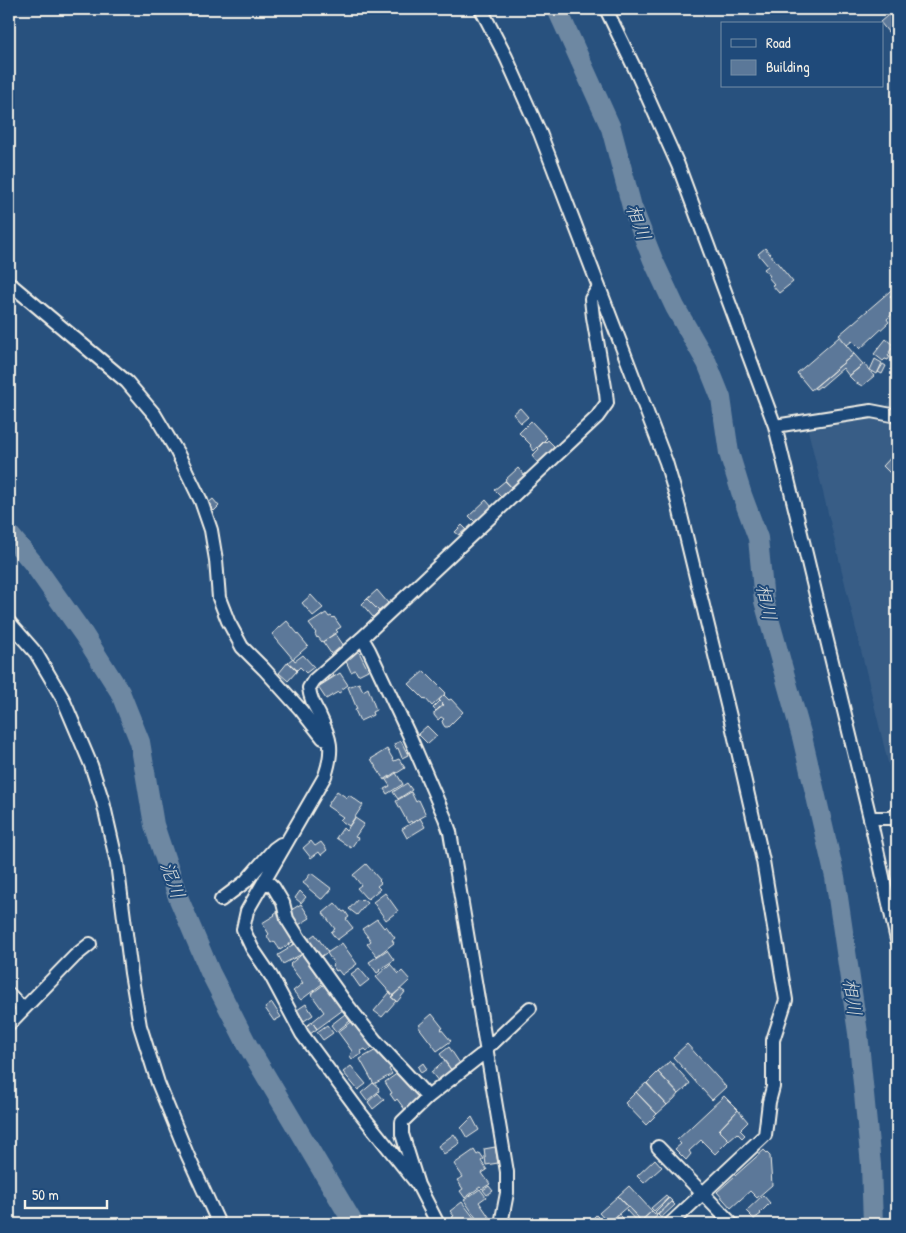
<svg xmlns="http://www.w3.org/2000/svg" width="906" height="1233" font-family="'Patrick Hand','Klee One',sans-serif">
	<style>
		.built { fill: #375d86 }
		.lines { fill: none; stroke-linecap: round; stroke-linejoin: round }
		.river { stroke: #6e88a2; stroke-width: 20 }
		.building { fill: #5b7899; stroke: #f4f1e8 }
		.minor-casing { stroke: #f4f1e8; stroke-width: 16 }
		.minor { stroke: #1f4a7a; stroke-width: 12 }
		.labels { text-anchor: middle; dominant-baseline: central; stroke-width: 4; stroke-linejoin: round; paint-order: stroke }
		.water-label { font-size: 19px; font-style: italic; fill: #d9dcda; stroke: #1f4a7a }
	</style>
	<rect width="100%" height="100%" fill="#28517e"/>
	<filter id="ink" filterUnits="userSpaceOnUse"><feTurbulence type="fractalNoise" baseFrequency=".02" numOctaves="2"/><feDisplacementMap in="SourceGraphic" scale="10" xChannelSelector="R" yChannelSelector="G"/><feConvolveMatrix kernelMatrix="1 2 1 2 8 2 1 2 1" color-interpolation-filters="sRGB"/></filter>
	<g filter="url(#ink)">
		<path class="built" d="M897 393V800L808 430 877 418Z"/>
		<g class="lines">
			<path class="river" d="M557 9 611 128 632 207 653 260 675 307 707 363 721 398 729 453 742 495 758 538 764 601 802 737 835 877 858 1033 871 1165 873 1224
				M9 534 33 563 84 635 120 692 140 742 154 825 178 897 210 972 248 1046 354 1224"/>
		</g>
		<path class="building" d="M897 9V21L896 20 891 24 897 31V35L893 38 880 22 894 10 895 11Z
			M765 248 793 282 779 293 772 285 774 284 768 277 770 276 764 269 768 266 758 254Z
			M897 285V290L890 296 897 304V310L887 319 889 322 860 349 852 341 847 345 839 335Z
			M897 290V304L890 296Z
			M839 337 854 354 811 390 797 373Z
			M886 339 894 346 889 352 890 353 888 356 890 357 888 360 885 359 883 361 874 354Z
			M854 354 863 364 849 376 843 368 821 387 820 386 816 389 814 388Z
			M875 359 882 363 877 374 870 370Z
			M864 364 874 376 862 386 855 382 849 376Z
			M883 364 886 366 882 374 878 372Z
			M520 408 528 417 521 423 513 414Z
			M531 421 547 438 534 451 530 446 531 445 519 433Z
			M548 440 556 448 539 464 532 456 539 449 538 448 545 441 546 442Z
			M897 451V480L883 466Z
			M518 468 527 478 514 490 505 480Z
			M505 481 514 490 503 499 494 490Z
			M213 499 219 506 214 511 207 504Z
			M486 500 492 507 476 523 469 516Z
			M462 525 466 529 459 535 455 532Z
			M377 590 388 603 379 611 367 599Z
			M311 595 323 608 313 616 302 603Z
			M367 599 379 611 373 617 362 604Z
			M326 613 329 617 331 616 333 618 334 617 341 627 336 630 338 632 322 642 318 637 317 638 315 634 316 633 309 624Z
			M287 621 308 646 293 659 272 634Z
			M335 633 344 646 332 655 323 642Z
			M358 650 368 670 358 675 355 670 351 672 344 657Z
			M303 655 314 667 306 673 300 667 297 670 288 662 293 658 295 661Z
			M288 662 297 671 288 681 279 673Z
			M330 671 334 676 320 685 319 683Z
			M424 671 445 692 444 693 445 694 432 706 425 698 424 699 409 684Z
			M340 673 348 685 341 690 342 691 339 693 338 692 326 699 318 687Z
			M359 683 363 691 368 688 376 710 372 712 373 715 360 721 355 710 357 709 348 687Z
			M444 695 449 700 451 699 463 712 448 727H445L443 724 442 721 444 719 441 717 438 720 434 715V713L436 711 444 705 439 700Z
			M440 701 443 704 436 711 433 708Z
			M427 726 437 736 428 744 418 734Z
			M401 741 408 755 402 758 398 748 396 749 394 744Z
			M387 749 394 761 399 759 405 768 397 773 396 772 384 780 371 759Z
			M396 773 403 784 387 794 384 789 390 786 386 780Z
			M407 783 412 790 398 799 393 792Z
			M337 791 347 798 349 795 363 805 349 826 340 820 343 817 327 806Z
			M411 792 416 802 419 800 426 815 412 823 411 821 408 823 396 801Z
			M355 818 364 824 355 837 358 838 351 848 336 838 343 828 346 831Z
			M420 818 425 827 407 838 402 829Z
			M311 841 315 846 321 842 327 850 321 855 319 852 311 858 303 848Z
			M366 864 380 880 379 881 381 883 377 886 380 889 368 899 367 898H366L357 888 361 885 353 875Z
			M311 873 332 889 323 899H321L308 888V887L303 883Z
			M300 891 306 897 301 903 295 898Z
			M385 893 398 911 386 920 373 902Z
			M358 899 360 901 362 899 367 903 357 915 349 909Z
			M335 903 343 912 345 911 349 917 346 919 353 928 337 940 331 932 335 929 323 913Z
			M301 904 310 918 297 926 288 912Z
			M279 910 297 939 280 950 274 941 271 943 267 936 269 934 262 923 275 915 274 914Z
			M377 919 384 928 386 926 395 938 392 940 394 943 377 956 367 944 371 941 362 929Z
			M315 934 328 952 320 957 307 940Z
			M298 942 304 953 283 964 278 955 288 949 287 948Z
			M342 943 357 964 342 975 338 970 336 971 332 965 334 964 327 953Z
			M387 950 394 960 379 970 380 971 377 973 369 962Z
			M305 952 326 981 301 1000 293 991 303 983 290 966 291 965 290 964Z
			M390 964 399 974 402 971 410 980 393 996 376 977Z
			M359 968 369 980 360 987 351 974Z
			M327 982 347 1007 317 1029 312 1022 324 1012 311 994Z
			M400 989 405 992 397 1002 391 997Z
			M390 992 393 996 391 997 396 1001 382 1017 374 1011Z
			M272 1003 281 1017 274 1021 265 1008Z
			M306 1004 313 1015 304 1021 297 1010Z
			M345 1014 350 1021 336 1032 331 1025Z
			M432 1014 443 1028 441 1029 451 1041 437 1051 418 1026Z
			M354 1020 361 1031 360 1032 361 1033 365 1031 375 1046 367 1051 365 1049 361 1051 362 1054 352 1059 350 1056 352 1051 338 1032Z
			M312 1022 317 1029 310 1034 305 1027Z
			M327 1025 333 1033 323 1040 317 1032Z
			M687 1044 726 1087 712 1100 673 1057Z
			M449 1047 461 1065 452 1071 440 1054Z
			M378 1049 382 1057 386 1055 395 1065 389 1069 392 1074 374 1084 360 1059Z
			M444 1061 452 1071 439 1082 431 1072Z
			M670 1061 690 1083 687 1087 679 1094 658 1072Z
			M423 1063 427 1069 421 1073 418 1067Z
			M351 1066 366 1084 358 1090 343 1072Z
			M658 1072 678 1094 674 1099 667 1105 647 1083Z
			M398 1073 404 1081 406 1080 420 1099 406 1111 397 1099 395 1101 390 1094 392 1093 385 1082Z
			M373 1083 379 1088 378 1089 379 1091 367 1101 361 1093Z
			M646 1083 667 1105 657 1114 636 1092Z
			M636 1092 657 1114 646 1125 625 1103Z
			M378 1093 384 1100 373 1109 368 1102Z
			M724 1096 738 1110 719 1130 729 1140 715 1154 701 1140 689 1151 691 1154 686 1160 675 1149 681 1144 677 1140Z
			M738 1110 748 1122 740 1130 745 1135 742 1138 737 1133 729 1140 719 1130Z
			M472 1117 479 1130 467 1138 461 1128Z
			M454 1134 460 1143 444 1154 438 1146Z
			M495 1147 498 1163 486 1165 484 1149Z
			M474 1150 477 1155 480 1153 484 1159 481 1161 487 1170 482 1173 490 1184 482 1189 480 1187 465 1198 460 1191 463 1189 457 1180 463 1177 454 1164Z
			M764 1150 770 1156 772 1185 757 1198 750 1191 731 1208 717 1192Z
			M655 1159 662 1167 644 1183 637 1176Z
			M489 1186 493 1191 487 1195 483 1190Z
			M629 1186 652 1211 641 1221 618 1196Z
			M480 1189 486 1197 479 1202 494 1224H480L464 1200Z
			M666 1195 668 1198 654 1211 651 1208Z
			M763 1195 770 1203 760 1213 761 1214 754 1219 746 1211Z
			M618 1196 628 1206 608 1223 599 1213Z
			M669 1198 672 1201 657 1215 655 1212Z
			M462 1202 478 1223 476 1224H461L458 1221 456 1223 452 1217 454 1216 450 1211Z
			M672 1202 675 1205 661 1218 658 1215Z
			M629 1207 641 1221 639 1224 626 1210Z
			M652 1211 657 1216 648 1224H644L641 1221Z
			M619 1214 626 1221 622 1224H609L608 1223Z
			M596 1215 605 1224H587Z"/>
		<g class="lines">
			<defs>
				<path id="minor" d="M481 9 506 57 540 133 666 462 677 499 732 725 763 861 786 1000 773 1040V1087L769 1102 765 1135 670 1224
					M606 9 635 69 678 165 775 426 870 818 897 940
					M9 283 127 382 155 415 177 452 201 501 211 530 216 560 219 598 228 621 242 647 264 669 301 710 323 738 327 739
					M775 426 871 411 897 416
					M9 622 36 653 63 699 91 765 103 802 117 863 131 973 140 1026 158 1083 187 1154 219 1224
					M362 638 369 650 410 737 445 818 450 832 507 1172V1193L501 1224
					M870 818H893L897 813
					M265 879 274 888 283 903 287 919 299 938 345 1002 375 1040 428 1097
					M221 900 245 882 274 849 281 844
					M9 994 23 1009
					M9 1024 75 956 90 944
					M486 1046 493 1043 530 1008
					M658 1147 732 1224
					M418 1185 362 1115 302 1034 271 976 252 948 243 929 247 911 325 776C334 749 331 739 319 714 314 705 310 698 309 688L314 680 362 638 597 417 607 403 606 393 593 317 591 299 599 287
					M438 1224 418 1185 402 1134V1122L428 1097 480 1056 487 1052"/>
			</defs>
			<use href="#minor" class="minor-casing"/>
			<use href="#minor" class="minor"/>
		</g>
	</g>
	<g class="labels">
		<g class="water-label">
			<text transform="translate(639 222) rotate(70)">相川</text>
			<text transform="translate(767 602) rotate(79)">相川</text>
			<text transform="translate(173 880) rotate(70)">泥川</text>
			<text transform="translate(853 997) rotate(82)">相川</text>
		</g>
	</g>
	<rect width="906" height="1233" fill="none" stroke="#1f4a7a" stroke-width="30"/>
	<rect x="15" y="15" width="876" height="1203" fill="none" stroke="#f4f1e8" stroke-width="2" filter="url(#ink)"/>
	<rect x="721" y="22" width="162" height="65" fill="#1f4a7a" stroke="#748da6"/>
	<rect x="731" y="39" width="25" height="8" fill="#1f4a7a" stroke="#748da6"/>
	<text x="766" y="48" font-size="15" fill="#f4f1e8">Road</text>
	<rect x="731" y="60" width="25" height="15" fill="#5b7899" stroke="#748da6"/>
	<text x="766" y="72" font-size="15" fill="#f4f1e8">Building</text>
	<path d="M25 1200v8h82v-8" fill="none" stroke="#f4f1e8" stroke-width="2.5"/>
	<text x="32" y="1200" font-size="15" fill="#f4f1e8" stroke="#1f4a7a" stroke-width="4" paint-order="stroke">50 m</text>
</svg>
